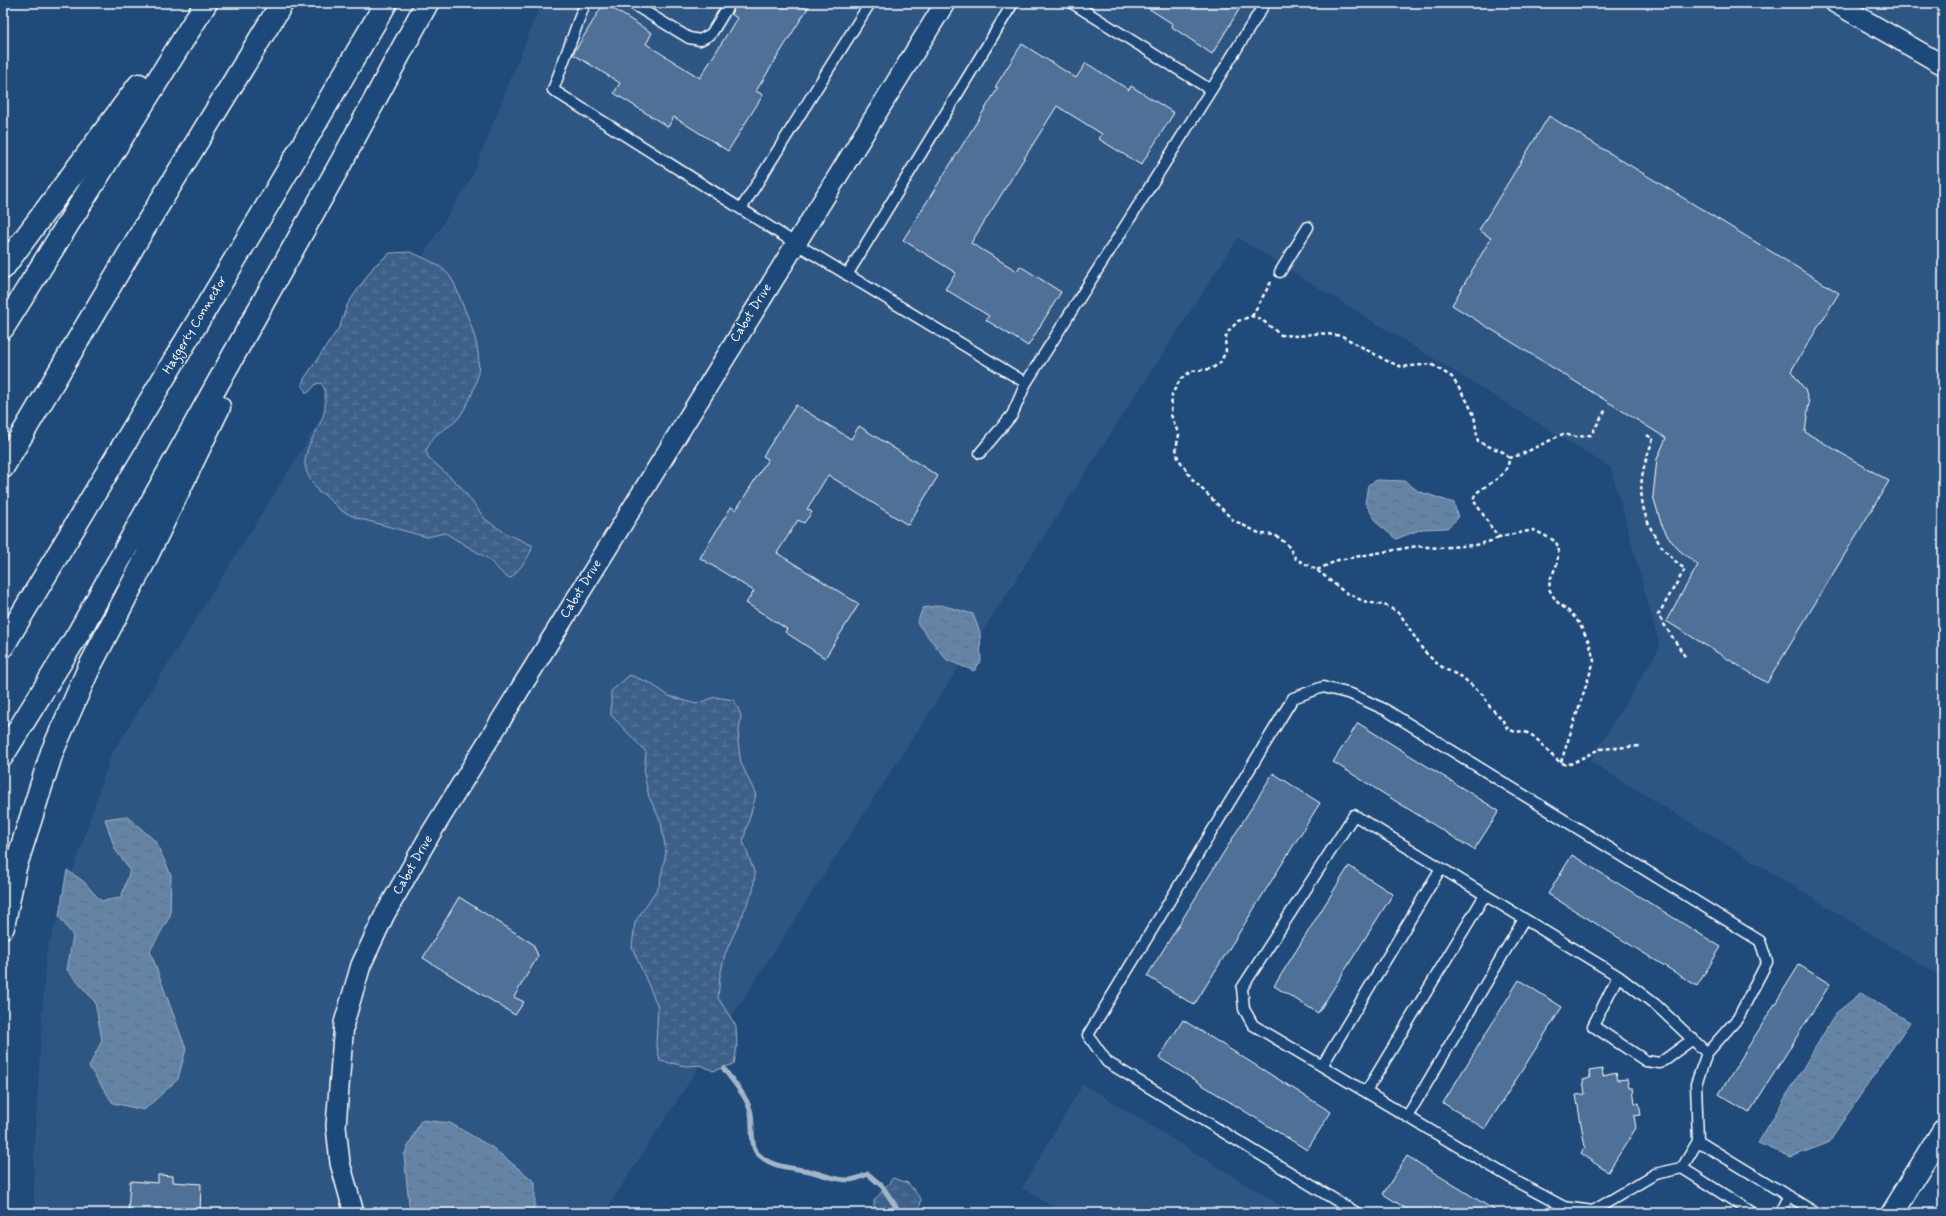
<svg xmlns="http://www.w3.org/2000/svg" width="1946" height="1216" font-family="Mynerve,sans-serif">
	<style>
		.built { fill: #2e5683 }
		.wetland { fill: url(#wetland-marsh); stroke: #9eb0c5 }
		.water { fill: url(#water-ripples); stroke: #a3b5c8 }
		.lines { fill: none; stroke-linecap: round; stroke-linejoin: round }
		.stream { stroke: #a3b5c8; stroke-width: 5 }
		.building { fill: #507197; stroke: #fff }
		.lane-casing { stroke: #fff; stroke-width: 13 }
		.street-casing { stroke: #fff; stroke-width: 22 }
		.secondary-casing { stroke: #fff; stroke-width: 25 }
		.highway-casing { stroke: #fff; stroke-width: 25 }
		.path { stroke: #fff; stroke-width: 2.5; stroke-dasharray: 4 3; stroke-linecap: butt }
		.lane { stroke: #1f4a7a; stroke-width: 10 }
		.street { stroke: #1f4a7a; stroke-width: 19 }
		.secondary { stroke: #1f4a7a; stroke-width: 22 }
		.highway { stroke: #1f4a7a; stroke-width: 22 }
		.labels { text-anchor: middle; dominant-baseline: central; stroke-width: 3; stroke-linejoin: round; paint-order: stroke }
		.street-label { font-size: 13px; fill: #fff; stroke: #1f4a7a }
	</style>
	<defs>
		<pattern id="wetland-marsh" width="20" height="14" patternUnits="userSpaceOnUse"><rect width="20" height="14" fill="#3c618b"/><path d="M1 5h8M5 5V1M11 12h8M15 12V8" fill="none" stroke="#59799c"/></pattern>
		<pattern id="water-ripples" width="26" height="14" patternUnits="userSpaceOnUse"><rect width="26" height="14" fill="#6583a4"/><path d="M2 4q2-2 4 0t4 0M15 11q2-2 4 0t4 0" fill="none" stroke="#5b6d81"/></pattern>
	</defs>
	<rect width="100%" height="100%" fill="#1f4a7a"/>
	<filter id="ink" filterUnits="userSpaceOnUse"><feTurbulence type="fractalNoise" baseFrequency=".025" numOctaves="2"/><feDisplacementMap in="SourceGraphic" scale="8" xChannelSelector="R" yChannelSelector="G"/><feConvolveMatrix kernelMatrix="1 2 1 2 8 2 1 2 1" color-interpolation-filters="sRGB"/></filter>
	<g filter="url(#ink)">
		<path class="built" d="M541 3H1943V978L1590 761 1660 647 1611 468 1238 238 604 1213H34V1151L46 953 111 755 472 177Z
			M1083 1084 1293 1213H1063L1022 1188Z"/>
		<path class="wetland" d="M410 252C422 257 435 262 445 271 454 279 458 293 462 303 481 348 488 373 460 416 454 426 442 428 434 437 431 440 429 446 426 450L428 457 460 486 486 520 507 534 532 545C534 552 517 572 511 578L505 576 487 558 445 533 427 537 357 518 342 511 322 493H319C314 484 306 475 305 465 303 442 328 425 325 397 325 391 325 387 320 383L316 384 309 392 306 393 302 384 304 379 340 326 347 305 374 266 390 253Z
			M630 675 650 683 669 696 696 704 715 697 734 700 741 715 738 742 741 763 756 795 743 841 755 874 753 891 725 954 720 976 718 998 736 1026 737 1047 734 1064 713 1071 701 1065 686 1066 660 1061 656 1044 658 1007 632 947 635 922 659 886 666 852 661 822 649 797 644 774 646 752 611 715V691Z
			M893 1178 908 1183 921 1199 919 1213H874V1201Z"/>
		<path class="water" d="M1377 480 1405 481 1418 491 1454 503 1458 518 1447 528 1422 529 1396 539 1378 524 1365 503 1368 485Z
			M941 605 973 614 980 633 981 661 974 671 947 660 917 623 923 608Z
			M127 816 156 842 171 875 170 916 150 951 186 1049 178 1079 144 1110 113 1103 89 1067 102 1040 95 1002 67 970 73 936 59 916 67 870 83 881 101 901 121 898 130 870 115 849 105 819Z
			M1861 993 1910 1022 1828 1143 1791 1157 1758 1143 1836 1013Z
			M421 1120 450 1123 493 1148 535 1182V1206L530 1213H410L404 1155Z"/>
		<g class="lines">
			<path class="stream" d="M724 1069C734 1083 747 1096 751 1113 753 1124 750 1147 758 1154 772 1168 791 1167 809 1171 822 1174 834 1180 848 1180 855 1180 861 1177 868 1174L882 1186 900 1213"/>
		</g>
		<path class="building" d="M604 3 652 33 646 44 700 78 737 18 731 14 737 3H811L756 91 763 95 728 151 674 117 668 127 614 93 620 83 573 54Z
			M1140 3H1243L1212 54 1172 27 1173 24Z
			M1022 44 1076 78 1086 63 1129 90 1131 86 1174 113 1141 165 1099 139 1102 134 1057 106 971 243 1017 271 1020 266 1061 292 1028 346 986 320 989 316 945 289 956 273 903 240 998 88 995 87Z
			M1549 116 1839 293 1791 371 1805 390 1809 403 1805 432 1889 481 1767 683 1666 621 1698 565 1679 550 1668 537 1661 523 1653 496 1657 459 1666 438 1452 305 1491 238 1479 230Z
			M796 405 851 439 859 426 938 476 908 525 828 475 807 509 812 512 804 523 798 520 777 553 859 604 825 658 785 632 787 629 746 603 754 591 700 558 731 507 736 510 768 459 763 456Z
			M1358 723 1499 811 1474 850 1333 762Z
			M1273 773 1320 803 1194 1005 1147 976Z
			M1572 855 1721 947 1697 986 1548 894Z
			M1349 866 1393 894 1318 1013 1274 986Z
			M459 897 533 944 538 956 514 997 524 1002 515 1015 423 958Z
			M1799 965 1830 984 1749 1113 1719 1094Z
			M1519 980 1562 1007 1485 1129 1443 1103Z
			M1183 1020 1331 1112 1307 1150 1159 1058Z
			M1602 1069 1603 1076 1616 1073 1618 1080 1627 1079 1629 1088H1633L1635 1103H1639L1641 1115 1634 1116 1636 1128 1608 1172 1581 1154 1585 1147 1576 1095 1585 1094 1583 1080 1590 1078 1589 1071Z
			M1407 1156 1499 1213H1413L1383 1194Z
			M158 1175 173 1176V1182L201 1184 200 1213H128L130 1181 158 1183Z"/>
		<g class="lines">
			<defs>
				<path id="lane" d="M585 3 553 90 795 243 1026 383 1211 90 1072 3
					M631 3 689 38 700 40 711 34 730 3
					M1211 90 1265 3
					M741 209 870 3
					M1280 272 1308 227
					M847 275 1013 3
					M980 453 1012 415 1026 383
					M1618 976 1593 1026 1646 1061 1660 1063 1693 1039
					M1707 1053 1656 1005 1618 976 1354 815 1242 988 1244 1009 1253 1025 1521 1184 1564 1207 1593 1211 1655 1174 1682 1168 1753 1213
					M1322 1066 1441 868
					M1366 1092 1485 895
					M1407 1117 1524 919
					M1698 1141 1816 1213
					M1357 1213 1107 1062 1088 1035 1293 698 1323 687 1351 694 1386 710 1760 941 1767 962 1738 1018 1707 1053 1696 1084 1698 1141 1682 1168
					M1780 1213 1789 1196"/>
				<path id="street" d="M1835 3 1943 65
					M354 1213 340 1163 336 1126 344 1023 361 965 385 914 431 833 945 3"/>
				<path id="secondary" d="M1892 1213 1943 1131"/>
				<path id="highway" d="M3 268 139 85
					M3 328 206 3
					M3 467 143 230 282 3
					M3 646 267 206 386 3
					M3 755 78 634 343 159 427 3
					M3 927 15 868 52 752 89 668 142 566 219 407"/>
			</defs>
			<use href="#lane" class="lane-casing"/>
			<use href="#street" class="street-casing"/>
			<use href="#secondary" class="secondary-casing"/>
			<use href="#highway" class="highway-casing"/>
			<path class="path" d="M1252 316 1271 282
				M1647 435 1653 439C1649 451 1644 464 1642 478 1637 513 1657 549 1685 569L1658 615 1686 658
				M1509 458 1520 455 1563 434 1576 437 1591 435 1606 409
				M1317 570 1338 560 1417 546 1438 548 1475 545 1491 541 1499 537
				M1561 762 1594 661 1589 642 1579 623 1572 614 1556 601 1549 589 1550 580 1557 564 1559 548 1555 541 1534 530 1499 537C1491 528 1487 521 1481 511 1479 508 1476 505 1474 501 1470 487 1509 483 1509 458L1503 452 1478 442 1474 415 1467 401 1452 377 1431 364 1402 367 1387 361 1342 336 1320 333 1299 336 1281 335 1262 320 1252 316 1238 321 1228 332 1225 339 1226 351 1220 363 1211 369 1191 371 1180 380 1172 394 1171 415 1179 435 1176 448 1178 458 1193 480 1233 520 1261 534 1275 535 1287 544 1296 559 1317 570 1343 591 1363 601 1387 606 1400 614 1423 650 1435 662 1445 669 1462 677 1483 695 1490 707 1502 719 1507 728 1515 732C1534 728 1542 748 1555 758 1558 761 1562 763 1566 765L1573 763 1599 749 1640 746"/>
			<use href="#lane" class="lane"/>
			<use href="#street" class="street"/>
			<use href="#secondary" class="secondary"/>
			<use href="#highway" class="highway"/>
		</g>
	</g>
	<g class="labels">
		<g class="street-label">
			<text transform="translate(751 313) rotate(-58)">Cabot Drive</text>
			<text transform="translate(195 325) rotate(-59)">Haggerty Connector</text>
			<text transform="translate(581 589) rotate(-58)">Cabot Drive</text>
			<text transform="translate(413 865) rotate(-60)">Cabot Drive</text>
		</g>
	</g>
	<rect width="1946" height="1216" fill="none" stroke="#1f4a7a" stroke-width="16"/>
	<rect x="8" y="8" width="1930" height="1200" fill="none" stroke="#fff" stroke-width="1.5" filter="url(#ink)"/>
</svg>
